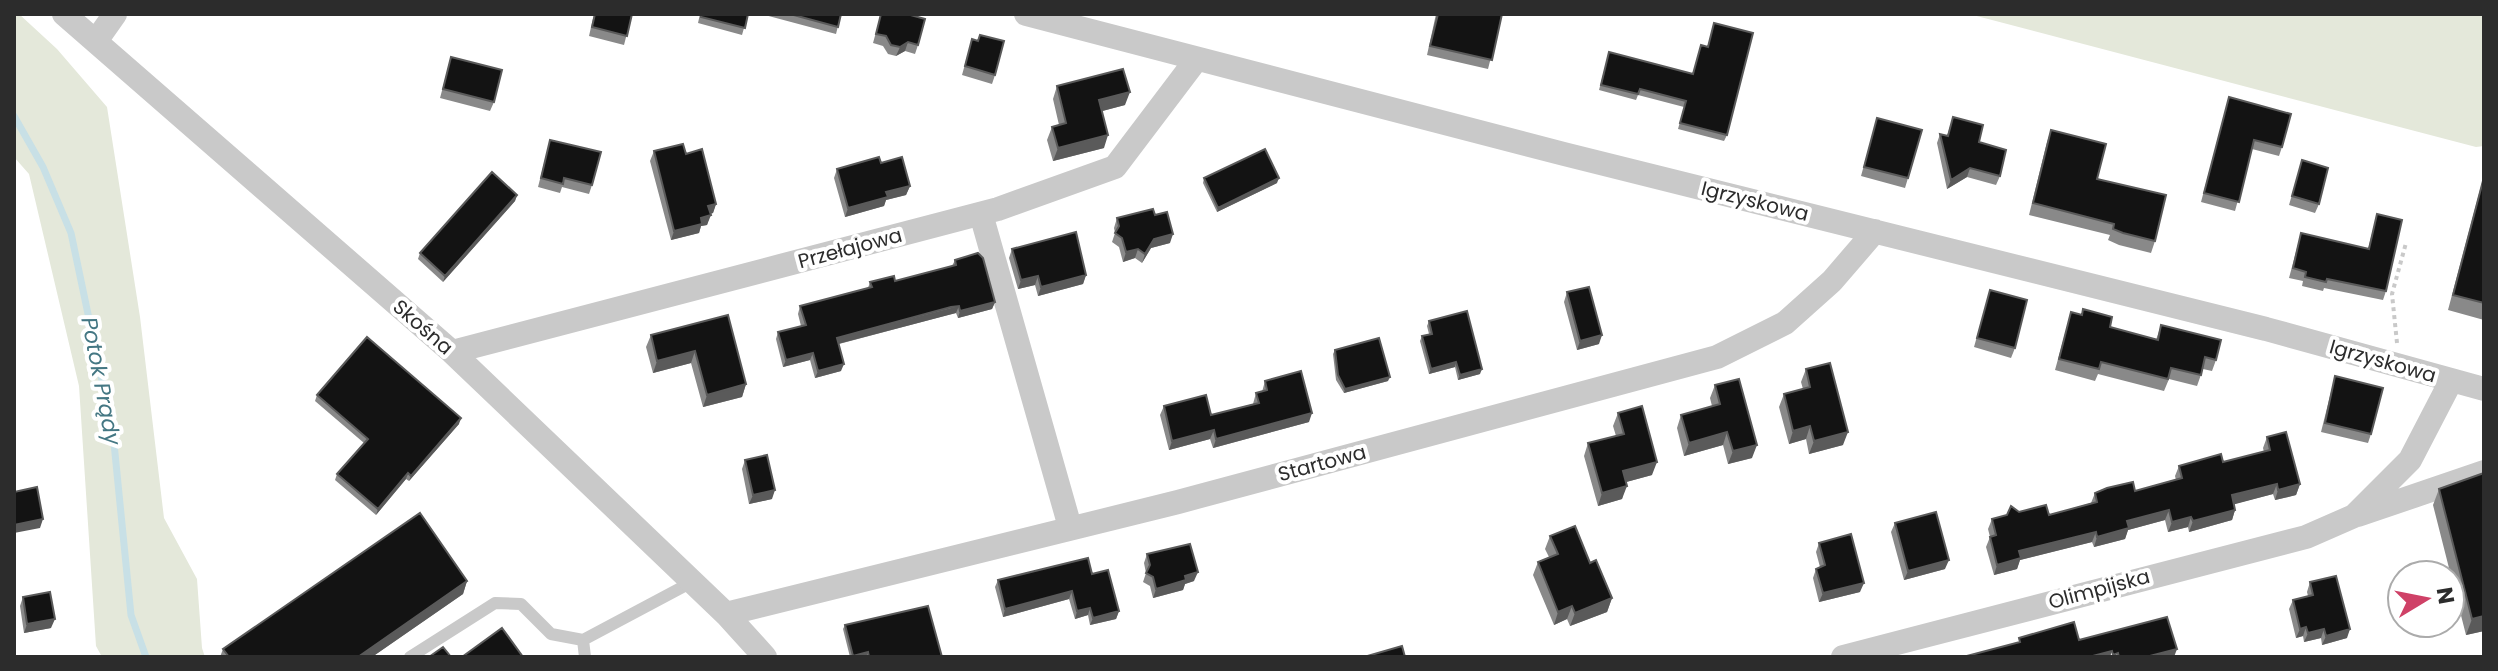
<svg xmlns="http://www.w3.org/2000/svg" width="2498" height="671" font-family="Poppins,sans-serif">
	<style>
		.green { fill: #e4e8da }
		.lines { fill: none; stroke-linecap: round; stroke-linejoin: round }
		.stream { stroke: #c8e0e6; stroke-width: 7 }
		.path { stroke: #c9c9c9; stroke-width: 4; stroke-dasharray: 4 4; stroke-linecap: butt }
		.lane { stroke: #c9c9c9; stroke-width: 12 }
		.street { stroke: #c9c9c9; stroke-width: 24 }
		.wall { fill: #898989 }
		.shaded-wall { fill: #5a5a5a }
		.building { fill: #131313; stroke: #5a5a5a; stroke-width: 2 }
		.labels { text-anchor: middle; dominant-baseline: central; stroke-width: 8; stroke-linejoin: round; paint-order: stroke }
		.street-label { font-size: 20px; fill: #2c2c2c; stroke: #fff }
		.water-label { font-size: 22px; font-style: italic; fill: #447783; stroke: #fff }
	</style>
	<rect width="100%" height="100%" fill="#fff"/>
	<path class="green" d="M14 14H19L57 49 107 107 140 317 164 518 197 579 202 648 205 657H102L96 646 79 386 29 174 14 157Z
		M1969 14H2484V146L2476 147Z"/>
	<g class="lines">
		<path class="stream" d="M14 116 43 167 71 233 113 433 131 615 146 657"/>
		<path class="path" d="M2397 343 2392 294 2406 243"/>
		<path class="lane" d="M583 640 585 657
			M410 657 495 603 521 604 551 634 583 640 692 582"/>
		<path class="street" d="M64 14 452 352 726 614 765 657
			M1026 14 1564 154 2266 329 2484 389
			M96 41 115 14
			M981 214 1070 527
			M452 352 998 209 1115 167 1196 60
			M2358 515 2484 472
			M726 614 1178 502 1717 357 1785 323 1832 281 1875 231
			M1843 657 2306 537 2354 516 2410 460 2451 381"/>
	</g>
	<path class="wall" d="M594 14H632L624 45 589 36Z
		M700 14H748L742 35 698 23Z
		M761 14H841L836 34Z
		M881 14 918 45 915 54 905 51 896 56 888 54 883 46 873 43Z
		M1436 14H1502L1488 69 1427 55Z
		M980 35 995 75 992 84 962 75 972 39 977 41Z
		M1701 45 1727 135 1724 141 1678 129 1684 107 1638 95 1636 100 1599 90 1609 52 1693 74Z
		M451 57 494 102 490 111 440 98Z
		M1057 86 1125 105 1102 111 1104 148 1053 161 1047 140 1052 127 1059 125 1053 99Z
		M2229 97 2282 147 2279 156 2252 149 2235 211 2201 202Z
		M1953 117 2000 176 1996 185 1967 177 1947 189 1937 143 1940 134 1947 136Z
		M1877 118 1908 178 1905 188 1861 176Z
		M2051 130 2155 241 2151 253 2119 245 2108 240 2110 235 2029 215 2047 142Z
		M550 140 592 185 589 194 562 187 560 193 538 187Z
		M654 151 686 154 716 204 713 213 710 214 707 225 701 226 699 233 671 240 650 161Z
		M2302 160 2319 204 2315 213 2289 205Z
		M881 163 910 186 906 195 886 200 884 206 845 217 834 178 837 169Z
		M2484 175V320L2448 310Z
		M1204 178 1277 183 1217 212 1203 183Z
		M517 195 515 201 443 282 418 259 420 253Z
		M2377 214 2386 291 2383 300 2324 288 2323 291 2302 286 2303 281 2289 278 2301 233 2368 249Z
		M1155 215 1170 243 1151 248 1142 263 1135 258 1123 262 1119 247 1112 242 1115 233 1114 228 1117 218Z
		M1012 249 1086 275 1083 284 1038 296 1035 285 1018 289 1009 258Z
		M955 260 995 302 992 309 958 318 956 313 948 315 839 344 841 371 815 378 810 360 783 367 776 339 778 332 801 326 798 314 800 306 868 288 870 282 895 281 952 266Z
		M1990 290 2015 348 2011 358 1974 347Z
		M1567 292 1599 344 1577 350 1564 302Z
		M2071 312 2110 327 2156 340 2161 325 2216 360 2212 371 2203 369 2197 386 2169 379 2164 391 2098 374 2095 381 2055 370Z
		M728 315 746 384 742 397 703 407 691 363 653 373 646 347 651 335Z
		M1429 321 1480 374 1458 380 1455 367 1429 374 1420 341 1422 336 1429 334 1427 326Z
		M1335 350 1388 381 1344 393 1336 380 1333 354Z
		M1806 369 1843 445 1809 454 1806 439 1789 444 1779 407 1784 394 1803 389 1801 382Z
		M2335 376 2371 434 2368 443 2321 432Z
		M1265 381 1309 422 1213 448 1210 439 1169 450 1160 415 1164 406 1211 415 1253 404 1256 393 1262 392Z
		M1715 385 1752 458 1728 464 1723 445 1684 456 1677 428 1681 415 1712 406 1710 398Z
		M317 395 459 424 409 481 406 479 376 515 335 480 337 474 364 443 315 401Z
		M1618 413 1652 475 1626 482 1622 499 1598 506 1584 456 1588 443 1616 436 1613 426Z
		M2267 437 2300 484 2296 495 2275 500 2273 494 2234 504 2235 510 2232 520 2189 532 2188 527 2168 532 2165 520 2128 530 2125 539 2094 547 2092 542 2020 560 2017 569 1994 575 1986 547 1990 537 1988 529 1992 519 2019 512 2049 515 2091 503 2095 493 2135 491 2176 480 2175 476 2179 466 2223 462 2264 452 2263 448Z
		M745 460 772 499 749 504 742 469Z
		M2484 473V631L2466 635 2433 505 2439 489Z
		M1895 523 1945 569 1904 580 1891 532Z
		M1550 536 1590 563 1612 598 1607 612 1570 626 1567 619 1554 625 1533 575 1538 562 1549 557 1545 549Z
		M1819 543 1860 592 1819 602 1813 578 1816 569 1820 567 1816 552Z
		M1147 554 1194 581 1185 584 1183 590 1153 598 1150 586 1143 582 1146 573 1144 563Z
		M1092 574 1119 611 1116 619 1090 625 1088 615 1075 619 1069 599 1003 617 995 587 998 580Z
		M467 581 463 594 372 657H220L223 649Z
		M2310 582 2347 638 2322 645 2321 638 2304 642 2303 636 2296 638 2289 609 2293 600 2308 596 2307 592Z
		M23 597 51 628 24 633 20 606Z
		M845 625 942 657H850L843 629Z"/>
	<path class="shaded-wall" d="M908 42 905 51 896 56 900 47Z
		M1130 92 1125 105 1095 113 1099 100Z
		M1108 135 1104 148 1053 161 1058 148Z
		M1970 168 1967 177 1947 189 1951 180Z
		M1279 178 1277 183 1217 212 1218 208Z
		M910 186 906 195 886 200 884 206 845 217 848 208 886 192Z
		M517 195 515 201 443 282 445 276Z
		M716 204 713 213 705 215 708 206Z
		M711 215 707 225 701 226 699 233 671 240 674 231 701 218Z
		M1173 234 1170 243 1151 248 1142 263 1145 254 1154 239Z
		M1138 249 1135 258 1123 262 1126 252Z
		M1086 275 1083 284 1038 296 1041 287Z
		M1038 276 1035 285 1018 289 1021 280Z
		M995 302 992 309 958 318 960 311Z
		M959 306 956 313 834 345 837 338Z
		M1602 335 1599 344 1577 350 1580 341Z
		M695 351 691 363 653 373 657 361Z
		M813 353 810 360 783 367 786 360Z
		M1456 362 1455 367 1429 374 1431 369Z
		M844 364 841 371 815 378 818 371Z
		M1482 369 1480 374 1458 380 1460 375Z
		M1390 377 1388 381 1344 393 1345 389Z
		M746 384 742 397 703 407 707 395Z
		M1312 413 1309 422 1213 448 1216 439Z
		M461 418 459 424 409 481 411 476Z
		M1810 426 1806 439 1789 444 1793 431Z
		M1214 430 1210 439 1169 450 1172 441Z
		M1727 432 1723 445 1684 456 1689 443Z
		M1848 432 1843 445 1809 454 1814 441Z
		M1757 445 1752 458 1728 464 1733 451Z
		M1657 462 1652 475 1619 484 1623 471Z
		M408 473 406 479 376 515 378 509Z
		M2277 484 2273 494 2228 506 2232 495Z
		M2300 484 2296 495 2275 500 2278 490Z
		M1627 486 1622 499 1598 506 1602 493Z
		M775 490 772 499 749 504 753 495Z
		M2169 510 2165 520 2128 530 2125 539 2094 547 2097 537 2127 521Z
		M2235 510 2232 520 2189 532 2193 521Z
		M2191 517 2188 527 2168 532 2172 522Z
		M43 519 40 528 14 533V525Z
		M2096 532 2092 542 2020 560 2017 569 1994 575 1997 565 2019 551Z
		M1949 560 1945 569 1904 580 1908 571Z
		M1198 572 1194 581 1185 584 1183 590 1153 598 1156 589 1185 576Z
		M467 581 463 594 372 657H358Z
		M1864 583 1860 592 1819 602 1823 593Z
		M1072 591 1069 599 1003 617 1005 609Z
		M1612 598 1607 612 1570 626 1575 613Z
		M1572 606 1567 619 1554 625 1558 612Z
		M1090 608 1088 615 1075 619 1077 611Z
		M1119 611 1116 619 1090 625 1093 618Z
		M2484 616V631L2466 635 2472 619Z
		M55 619 51 628 24 633 27 624Z
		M2306 627 2303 636 2296 638 2300 629Z
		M2324 629 2321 638 2304 642 2308 633Z
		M2350 629 2347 638 2322 645 2326 636Z
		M2177 649 2174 657H2146Z
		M2112 651 2110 657H2089Z
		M868 652 866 657H853V656Z"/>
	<path class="building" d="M595 14H632L627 36 592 27Z
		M701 14H748L745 28 701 17Z
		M790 14H841L838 27Z
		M881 14H907L925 19 918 45 908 42 900 47 891 45 886 36 876 34Z
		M1438 14H1502L1492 60 1430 46Z
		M1714 23 1753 33 1727 135 1680 123 1686 101 1640 89 1638 94 1601 85 1609 52 1693 74 1701 45 1708 47Z
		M980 35 1004 41 995 75 965 66 972 39 978 41Z
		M451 57 502 70 494 102 443 89Z
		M1123 69 1130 92 1099 100 1108 135 1058 148 1052 127 1066 123 1057 86Z
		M2229 97 2291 114 2282 147 2254 140 2239 202 2204 193Z
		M1953 117 1983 125 1979 142 2006 150 2000 176 1970 168 1951 180 1940 134 1948 136Z
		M1877 118 1922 130 1908 178 1864 167Z
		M2051 130 2106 144 2097 179 2166 195 2155 241 2123 233 2113 229 2114 224 2033 203Z
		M550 140 601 152 592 185 564 178 563 184 541 178Z
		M683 144 686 154 702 149 716 204 708 206 711 215 701 218 702 224 674 231 654 151Z
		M1265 149 1279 178 1218 208 1204 178Z
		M879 157 881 163 902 157 910 186 886 192 888 197 848 208 837 169Z
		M2302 160 2328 168 2319 204 2292 196Z
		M492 172 517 195 445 276 420 253Z
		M2484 177V303L2453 295Z
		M1153 209 1155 215 1167 212 1173 234 1154 239 1145 254 1138 249 1126 252 1122 238 1115 233 1119 226 1117 218Z
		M2377 214 2402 220 2386 291 2327 279 2326 282 2305 277 2306 272 2293 268 2301 233 2369 249Z
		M1076 232 1086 275 1041 287 1038 276 1021 280 1012 249Z
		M978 253 983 258 995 302 960 311 959 306 951 307 837 338 844 364 818 371 813 353 786 360 778 332 806 325 800 306 872 287 870 282 894 276 895 281 956 265 955 260Z
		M1589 287 1602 335 1580 341 1567 292Z
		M1990 290 2027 300 2015 348 1977 338Z
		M2083 309 2112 317 2110 327 2158 340 2161 325 2221 340 2216 360 2205 357 2201 375 2171 368 2168 379 2101 362 2099 369 2059 359 2071 312 2082 315Z
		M1467 311 1482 369 1460 375 1456 362 1431 369 1422 336 1432 334 1429 321Z
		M728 315 746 384 707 395 695 351 657 361 651 335Z
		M367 337 461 418 411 476 408 473 378 509 337 474 368 439 317 395Z
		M1379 338 1390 377 1345 389 1338 375 1335 350Z
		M1830 363 1848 432 1814 441 1810 426 1793 431 1784 394 1810 387 1806 369Z
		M1301 371 1312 413 1216 439 1214 430 1172 441 1164 406 1206 395 1211 415 1259 403 1256 393 1267 390 1265 381Z
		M2335 376 2383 388 2371 434 2325 423Z
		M1739 379 1757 445 1733 451 1727 432 1689 443 1681 415 1720 404 1715 385Z
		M1642 406 1657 462 1623 471 1627 486 1602 493 1588 443 1624 434 1618 413Z
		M2286 432 2300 484 2278 490 2277 484 2232 495 2235 510 2193 521 2191 517 2172 522 2169 510 2127 521 2129 528 2097 537 2096 532 2019 551 2021 558 1997 565 1990 537 1996 535 1992 519 2007 515 2011 506 2019 512 2046 505 2049 515 2097 502 2095 493 2107 488 2133 482 2135 491 2182 478 2179 466 2221 454 2223 462 2270 450 2267 437Z
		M767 455 775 490 753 495 745 460Z
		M2484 473V616L2472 619 2439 489Z
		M37 487 43 519 14 525V492Z
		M1936 512 1949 560 1908 571 1895 523Z
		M420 513 467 581 358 657H229L223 649Z
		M1575 526 1590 563 1596 560 1612 598 1575 613 1572 606 1558 612 1538 562 1558 554 1550 536Z
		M1851 534 1864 583 1823 593 1816 569 1825 565 1819 543Z
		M1190 544 1198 572 1185 576 1186 580 1156 589 1153 577 1146 573 1150 565 1147 554Z
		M1088 558 1092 574 1108 570 1119 611 1093 618 1090 608 1077 611 1072 591 1005 609 998 580Z
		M2336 576 2350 629 2326 636 2324 629 2308 633 2306 627 2300 629 2293 600 2313 595 2310 582Z
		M50 592 55 619 27 624 23 597Z
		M928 606 942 657H869L868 652 853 656 845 625Z
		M2167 617 2177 649 2146 657H2119L2118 653 2113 655 2112 651 2089 657H1963L2020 642 2019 638 2074 622 2079 640Z
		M502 628 523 657H462Z
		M1402 646 1405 657H1364Z
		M443 647 451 657H429Z"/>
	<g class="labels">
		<g class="street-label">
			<text transform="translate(1755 201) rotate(14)">Igrzyskowa</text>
			<text transform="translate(850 248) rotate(-15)">Przełajowa</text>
			<text transform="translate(423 327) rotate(41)">Skośna</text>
			<text transform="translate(2383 361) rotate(16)">Igrzyskowa</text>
			<text transform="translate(1322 463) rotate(-15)">Startowa</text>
			<text transform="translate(2099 589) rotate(-15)">Olimpijska</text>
		</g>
		<g class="water-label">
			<text transform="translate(101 381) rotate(79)">Potok Prądy</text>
		</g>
	</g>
	<rect width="2498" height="671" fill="none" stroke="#2c2c2c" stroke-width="32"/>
	<g transform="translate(2426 599) rotate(80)"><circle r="38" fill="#ffffff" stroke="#ababab" stroke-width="2"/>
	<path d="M0-6L14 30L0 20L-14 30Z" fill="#cf4167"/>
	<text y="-12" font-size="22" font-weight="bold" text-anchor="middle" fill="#2c2c2c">N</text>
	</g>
</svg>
